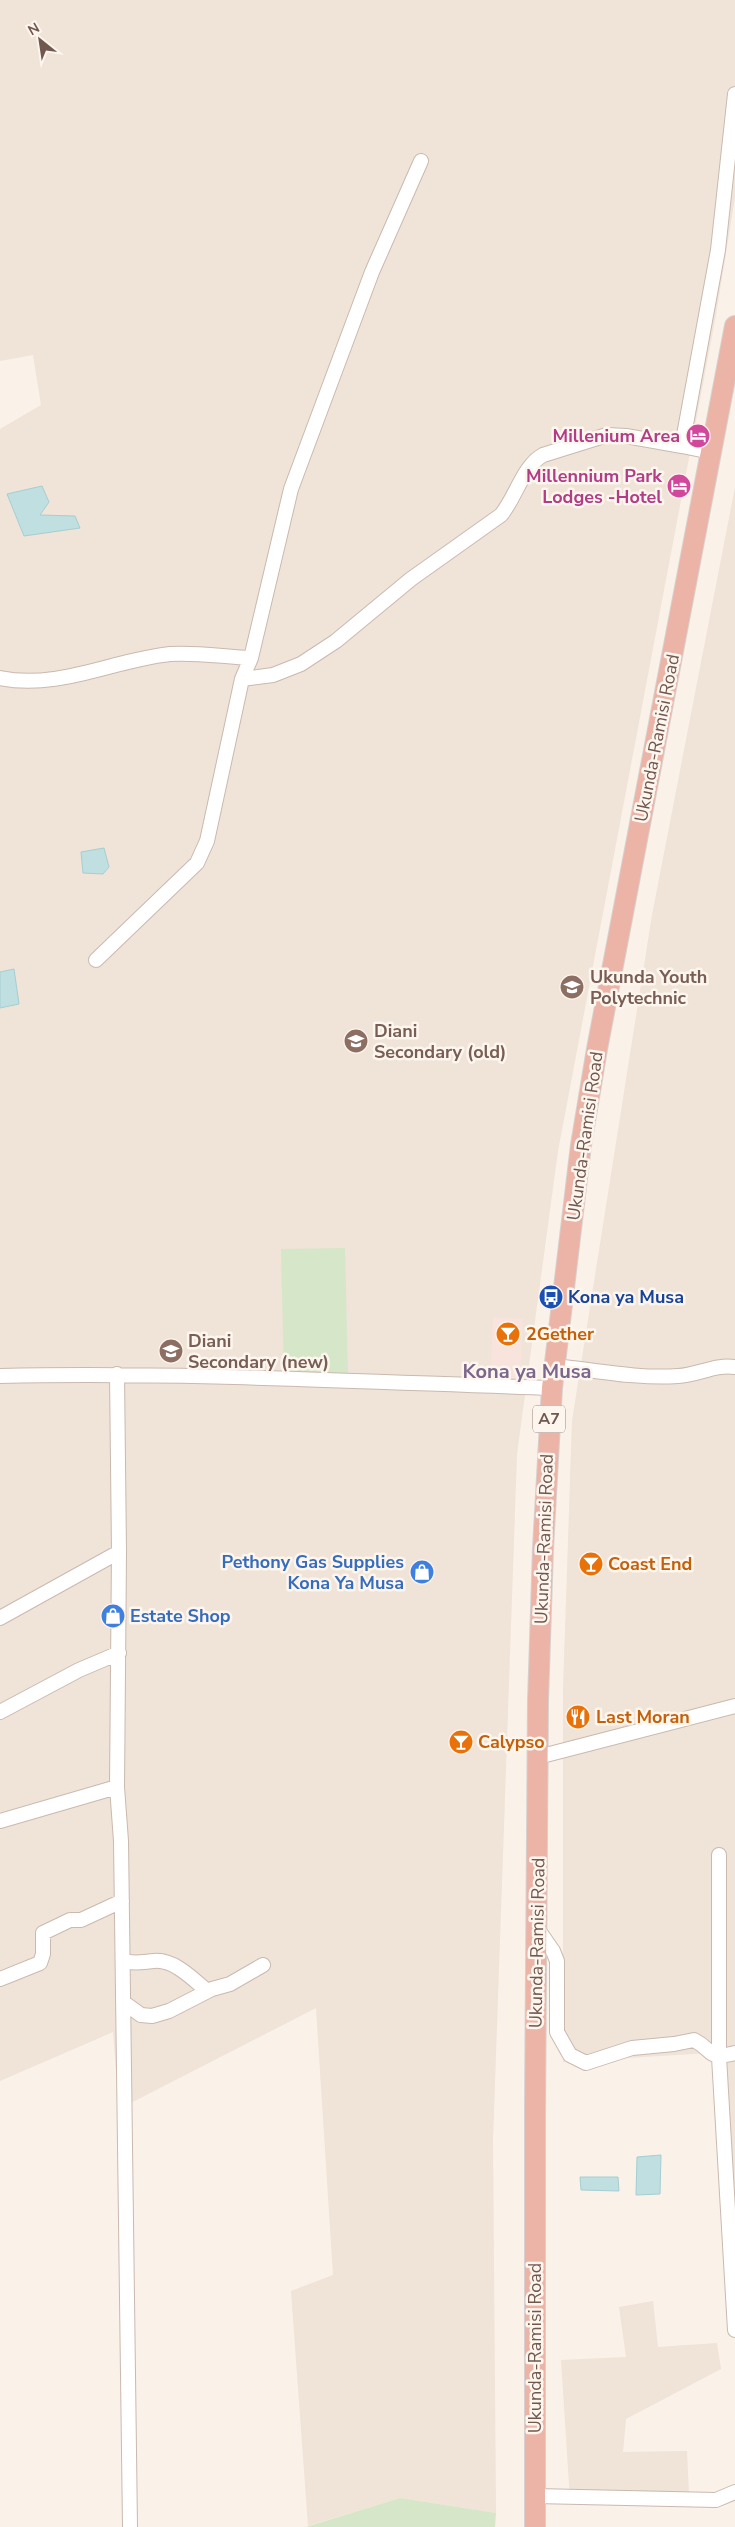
<svg xmlns="http://www.w3.org/2000/svg" width="735" height="2527" font-family="'Nunito Sans',sans-serif">
	<style>
		.residential { fill: #f0e3d7 }
		.commercial { fill: #f8e3dd }
		.green { fill: #d6e6c8 }
		.water { fill: #bfdfe1; stroke: #a6ced1 }
		.lines { fill: none; stroke-linecap: round; stroke-linejoin: round }
		.minor-casing { stroke: #cab9af; stroke-width: 16 }
		.highway-casing { stroke: #d7d0ce; stroke-width: 22 }
		.minor { stroke: #fff; stroke-width: 14 }
		.highway { stroke: #ecb3a7; stroke-width: 20 }
		.labels { text-anchor: middle; dominant-baseline: central; stroke-width: 5; stroke-linejoin: round; paint-order: stroke }
		.shield { fill: #fdf6ee; stroke: #9a877f; stroke-width: 1 }
		.shield-label { font-size: 16px; font-weight: bold; fill: #70584f }
		.hotel-label { font-size: 18px; font-weight: bold; fill: #b23c85; stroke: #fdf6ee; text-anchor: end }
		.street-label { font-size: 18px; fill: #70584f; stroke: #fdf6ee }
		.education-label { font-size: 18px; font-weight: bold; fill: #785e54; stroke: #fdf6ee; text-anchor: start }
		.transit-label { font-size: 18px; font-weight: bold; fill: #164399; stroke: #fdf6ee; text-anchor: start }
		.food-label { font-size: 18px; font-weight: bold; fill: #c56008; stroke: #fdf6ee; text-anchor: start }
		.shop-label { font-size: 18px; font-weight: bold; fill: #366cbe; stroke: #fdf6ee; text-anchor: end }
		.quarter-label { font-size: 20px; font-weight: bold; fill: #7c678c; stroke: #fdf6ee }
	</style>
	<rect width="100%" height="100%" fill="#faf1e8"/>
	<path class="residential" d="M0 0H735V197L716 315 558 1151 517 1454 493 2140 496 2513 400 2498 308 2526 291 2291 333 2275 316 2008 119 2109 113 2032 0 2081V429L41 405 33 355 0 361Z
		M735 487V2278L725 2052 563 2062V1690L572 1421 652 915Z
		M653 2301 658 2347 717 2343 721 2369 626 2419 623 2452 687 2451 689 2495 570 2499 561 2360 626 2357 619 2307Z"/>
	<path class="commercial" d="M493 1317 523 1319 520 1381 490 1380Z"/>
	<path class="green" d="M345 1248 348 1375 284 1376 281 1249Z
		M400 2498 496 2513 495 2527H306Z"/>
	<path class="water" d="M42 486 49 502 40 515 75 516 80 528 24 536 7 494Z
		M104 848 109 867 103 874 83 873 81 852Z
		M14 969 19 1004 0 1008V972Z
		M661 2155 660 2194 636 2195 637 2157Z
		M580 2177H618L619 2191 581 2190Z"/>
	<g class="lines">
		<defs>
			<path id="minor" d="M711 452 682 446 718 250 735 94
				M0 678C58 690 113 660 170 654 196 652 225 657 251 658
				M242 679 273 675 301 664 336 641 411 579 501 515C516 497 523 466 543 455L607 435 626 436 682 446
				M96 960 197 863 207 841 242 679 251 658 291 489 372 272 421 161
				M555 1366C595 1370 637 1379 678 1376 698 1375 715 1364 735 1367
				M117 1374 119 1552 117 1787 121 1841 130 2527
				M0 1376C184 1372 368 1382 552 1388
				M0 1618 119 1552
				M0 1712 79 1670 119 1653
				M538 1757 735 1706
				M0 1821 117 1787
				M719 1855V2057L735 2330
				M537 1928 553 1951 557 1961V2032L570 2055 586 2063 632 2048 674 2044 694 2040C715 2051 706 2060 735 2053
				M123 1961C134 1964 142 1962 154 1961 174 1959 193 1979 207 1991
				M0 1979 40 1963 43 1954V1933L70 1920H81L122 1901
				M123 2002 141 2015 152 2016 169 2011 212 1989 230 1984 263 1965
				M535 2496 716 2500 735 2492"/>
			<path id="highway" d="M535 2527V2109L538 1701 543 1548 552 1388 581 1145 597 1049 735 326"/>
		</defs>
		<use href="#minor" class="minor-casing"/>
		<use href="#highway" class="highway-casing"/>
		<use href="#minor" class="minor"/>
		<use href="#highway" class="highway"/>
	</g>
	<defs>
		<symbol id="hotel-disc" viewBox="-11 -11 22 22"><circle r="9.5" fill="#d1479c" stroke="#fdf6ee"/><path d="M-6-4.5h1.5V1H6V5H4.5V3h-9V5H-6ZM-4 0a1.8 1.8 0 1 1 3.6 0ZM.5 0V-2.5h3Q6-2.5 6 0Z" fill="#fff"/></symbol>
		<symbol id="university-disc" viewBox="-11 -11 22 22"><circle r="9.5" fill="#8d6e63" stroke="#fdf6ee"/><path d="M0-5L7-2L0 1L-7-2ZM-4 1L0 2.5L4 1V4Q0 6-4 4Z" fill="#fff"/></symbol>
		<symbol id="school-disc" viewBox="-11 -11 22 22"><circle r="9.5" fill="#8d6e63" stroke="#fdf6ee"/><path d="M0-5L7-2L0 1L-7-2ZM-4 1L0 2.5L4 1V4Q0 6-4 4Z" fill="#fff"/></symbol>
		<symbol id="bus-disc" viewBox="-11 -11 22 22"><circle r="9.5" fill="#1a4fb4" stroke="#fdf6ee"/><path d="M-5-6H5V4H4V6H2V4H-2V6H-4V4H-5ZM-3.5-4V0h7V-4ZM-3.5 1.2v1.5H-2V1.2ZM2 1.2v1.5H3.5V1.2Z" fill="#fff"/></symbol>
		<symbol id="bar-disc" viewBox="-11 -11 22 22"><circle r="9.5" fill="#e8710a" stroke="#fdf6ee"/><path d="M-6-5H6L.8 .8V4.5H3.5V6h-7V4.5H-.8V.8Z" fill="#fff"/></symbol>
		<symbol id="shop-disc" viewBox="-11 -11 22 22"><circle r="9.5" fill="#3f7fe0" stroke="#fdf6ee"/><path d="M-5-2.5h2.3a2.7 3.5 0 0 1 5.4 0H5L5.5 6h-11ZM-1.5-2.5h3a1.5 2.3 0 0 0-3 0Z" fill="#fff"/></symbol>
		<symbol id="restaurant-disc" viewBox="-11 -11 22 22"><circle r="9.5" fill="#e8710a" stroke="#fdf6ee"/><path d="M-5-6h1v4h1v-4h1v4h1v-4h1v5L-1.5 .5V6h-2V.5L-5-1ZM5-6V6H3V1.5H1.5Q1.5-4 5-6Z" fill="#fff"/></symbol>
	</defs>
	<g fill-rule="evenodd">
		<use href="#hotel-disc" x="684" y="422" width="28" height="28"/>
		<use href="#hotel-disc" x="665" y="472" width="28" height="28"/>
		<use href="#university-disc" x="558" y="973" width="28" height="28"/>
		<use href="#school-disc" x="342" y="1027" width="28" height="28"/>
		<use href="#bus-disc" x="537" y="1283" width="28" height="28"/>
		<use href="#bar-disc" x="494" y="1320" width="28" height="28"/>
		<use href="#school-disc" x="157" y="1337" width="28" height="28"/>
		<use href="#bar-disc" x="577" y="1550" width="28" height="28"/>
		<use href="#shop-disc" x="408" y="1558" width="28" height="28"/>
		<use href="#shop-disc" x="99" y="1602" width="28" height="28"/>
		<use href="#restaurant-disc" x="564" y="1703" width="28" height="28"/>
		<use href="#bar-disc" x="447" y="1728" width="28" height="28"/>
	</g>
	<g class="labels">
		<rect class="shield" x="533" y="1405.5" width="32" height="27" rx="4"/>
		<g class="shield-label">
			<text x="549" y="1419">A7</text>
		</g>
		<g class="hotel-label">
			<text x="680" y="436">Millenium Area</text>
			<text x="662" y="476">Millennium Park<tspan x="662" dy="21">Lodges -Hotel</tspan></text>
		</g>
		<g class="street-label">
			<text transform="translate(657 738) rotate(-79)">Ukunda-Ramisi Road</text>
			<text transform="translate(585 1136) rotate(-82)">Ukunda-Ramisi Road</text>
			<text transform="translate(544 1539) rotate(-88)">Ukunda-Ramisi Road</text>
			<text transform="translate(537 1943) rotate(-89)">Ukunda-Ramisi Road</text>
			<text transform="translate(535 2348) rotate(-90)">Ukunda-Ramisi Road</text>
		</g>
		<g class="education-label">
			<text x="590" y="977">Ukunda Youth<tspan x="590" dy="21">Polytechnic</tspan></text>
			<text x="374" y="1031">Diani<tspan x="374" dy="21">Secondary (old)</tspan></text>
			<text x="188" y="1341">Diani<tspan x="188" dy="21">Secondary (new)</tspan></text>
		</g>
		<g class="transit-label">
			<text x="568" y="1297">Kona ya Musa</text>
		</g>
		<g class="food-label">
			<text x="526" y="1334">2Gether</text>
			<text x="608" y="1564">Coast End</text>
			<text x="596" y="1717">Last Moran</text>
			<text x="478" y="1742">Calypso</text>
		</g>
		<g class="shop-label">
			<text x="404" y="1562">Pethony Gas Supplies<tspan x="404" dy="21">Kona Ya Musa</tspan></text>
			<text x="130" y="1616" text-anchor="start">Estate Shop</text>
		</g>
		<g class="quarter-label">
			<text x="527" y="1371">Kona ya Musa</text>
		</g>
	</g>
	<g transform="translate(40 40) rotate(330)" stroke="#fdf6ee" stroke-width="4" paint-order="stroke">
	<path d="M0-4L9 19L0 12L-9 19Z" fill="#70584f"/>
	<text y="-8" font-size="14" font-weight="bold" text-anchor="middle" fill="#70584f">N</text>
	</g>
</svg>
